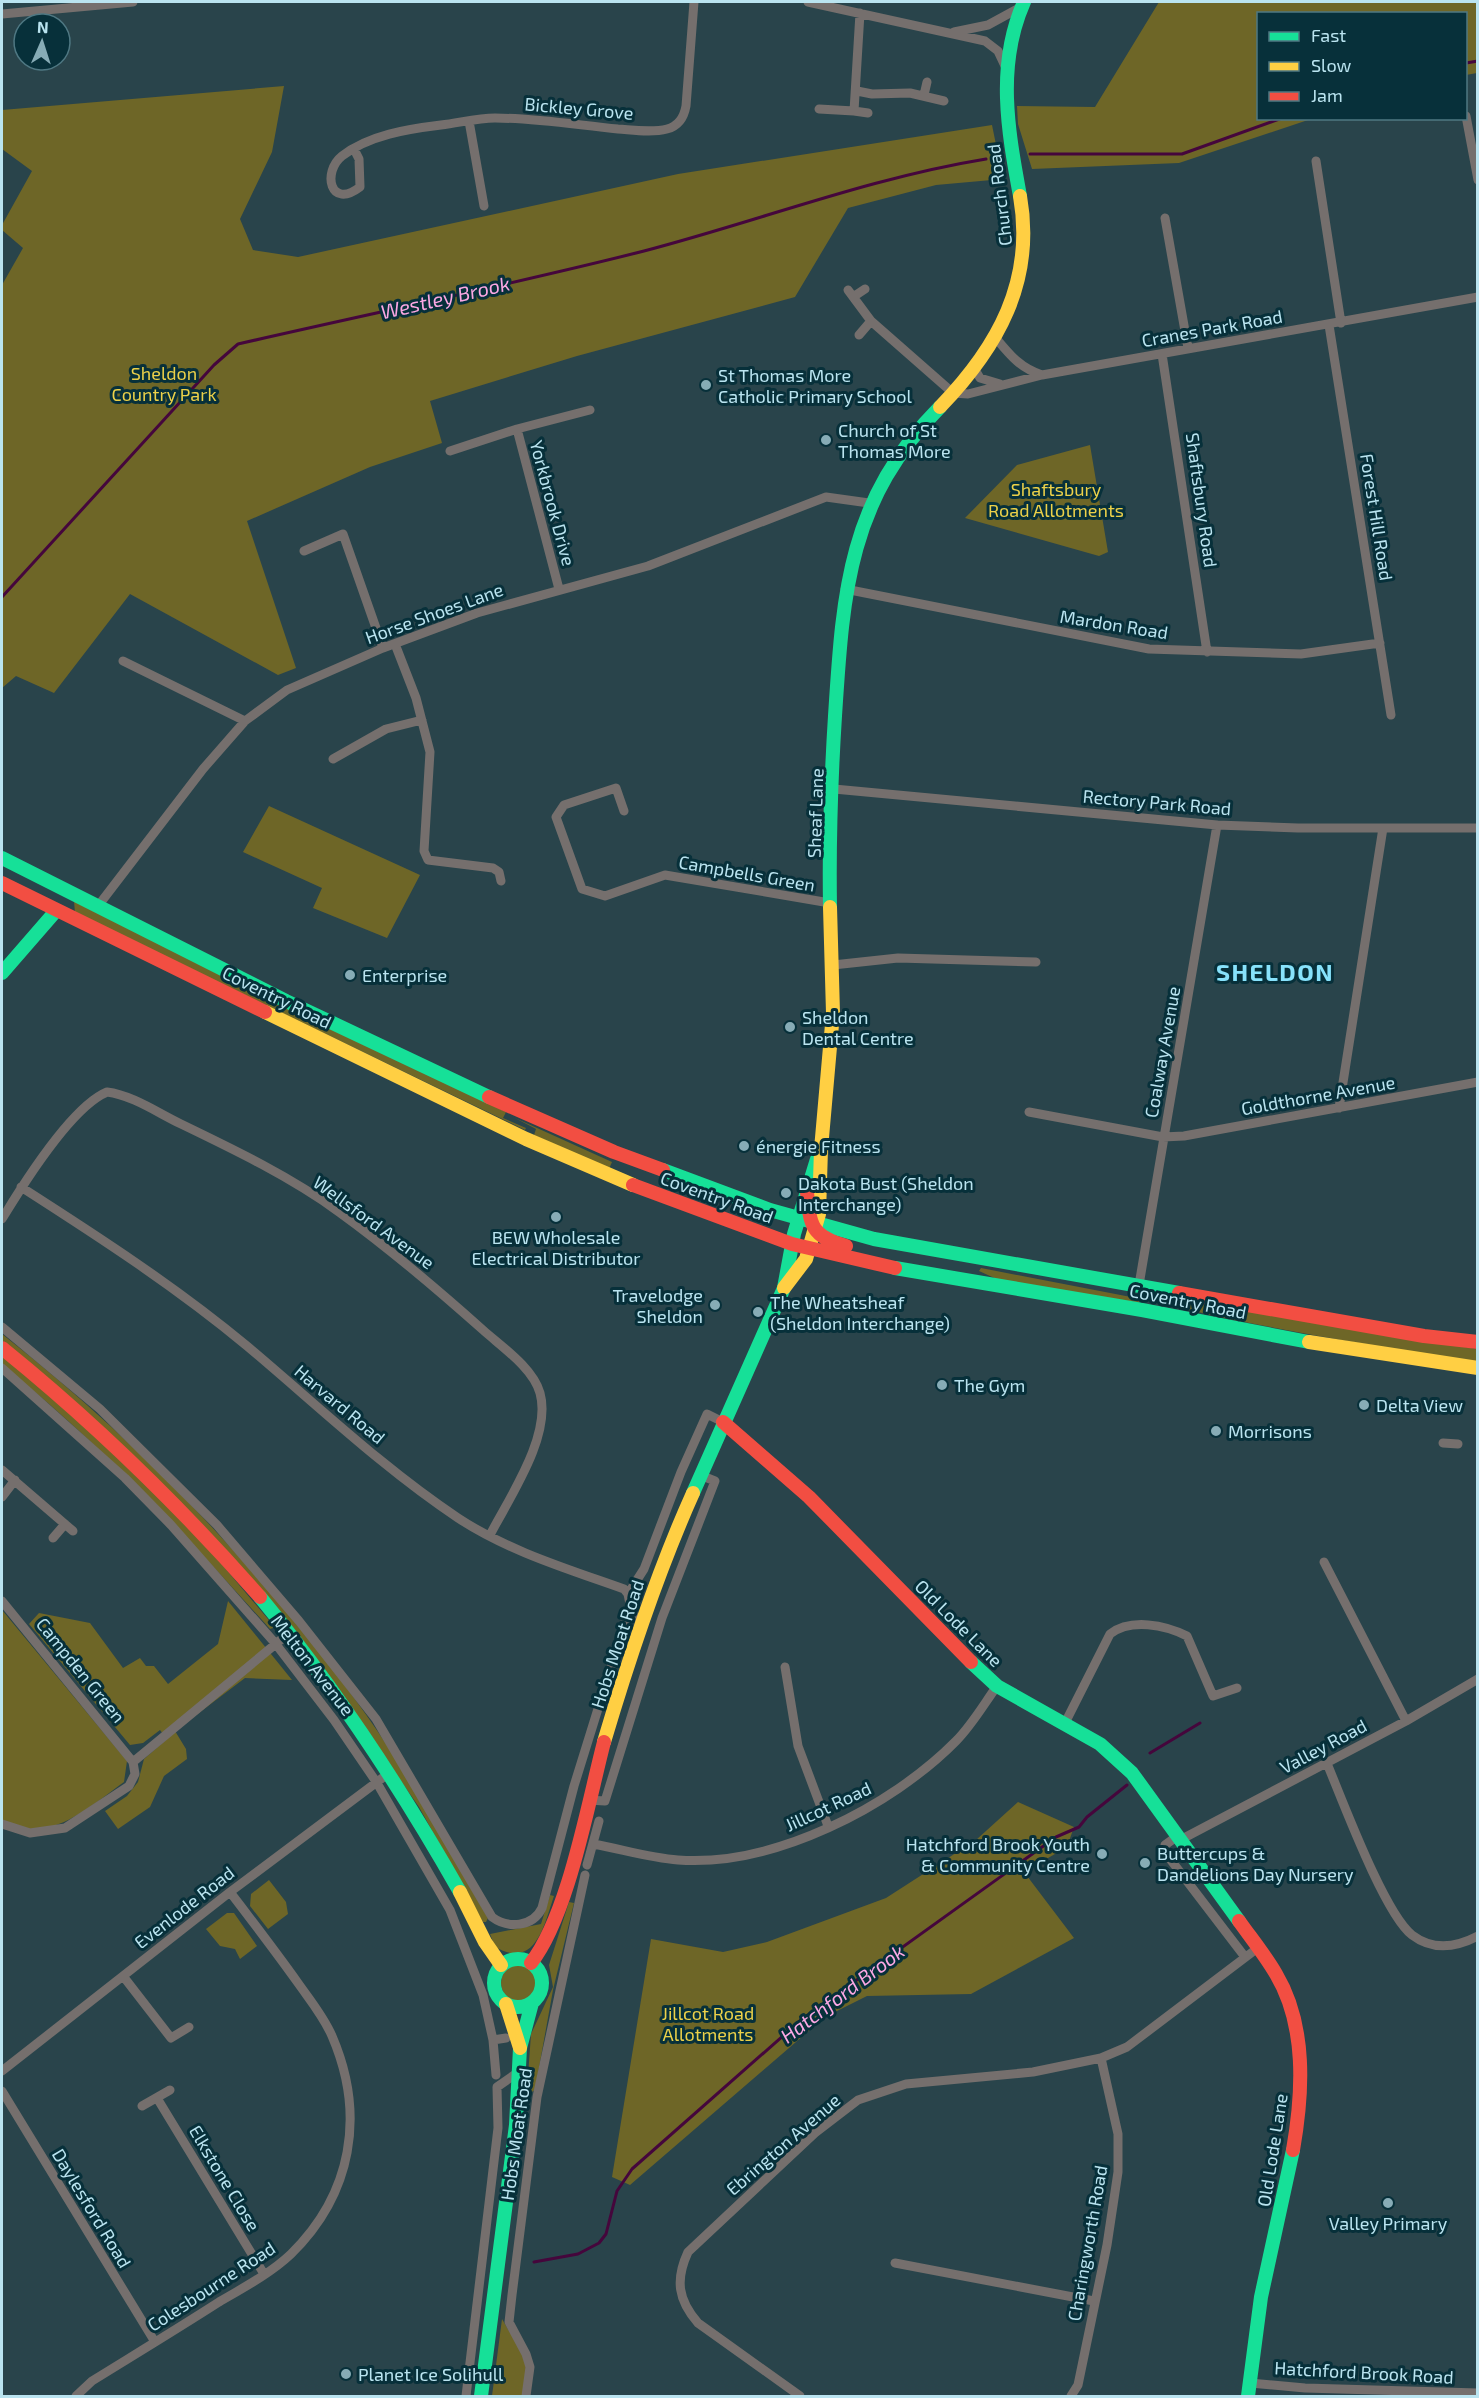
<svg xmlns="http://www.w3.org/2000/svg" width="1479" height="2398" font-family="'Exo 2',sans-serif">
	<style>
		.green { fill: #6e6627 }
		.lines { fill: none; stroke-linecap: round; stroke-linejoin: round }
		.stream { stroke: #45063c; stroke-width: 3 }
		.street { stroke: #756f6d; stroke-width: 9 }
		.fast { stroke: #16e098; stroke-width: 14 }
		.slow { stroke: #ffcf43; stroke-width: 14 }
		.jam { stroke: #f24e42; stroke-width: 14 }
		.poi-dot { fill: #87acb6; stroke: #07303a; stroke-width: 2 }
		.labels { text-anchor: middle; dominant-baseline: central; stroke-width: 6; stroke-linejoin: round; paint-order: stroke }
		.street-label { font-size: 18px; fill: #bae4f0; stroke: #07303a }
		.park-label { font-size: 18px; fill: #ecd149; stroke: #07303a }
		.poi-label { font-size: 18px; fill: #bae4f0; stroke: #07303a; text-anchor: start }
		.water-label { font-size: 20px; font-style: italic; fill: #fca8e4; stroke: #07303a }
		.district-label { font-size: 24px; font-weight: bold; letter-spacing: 1.5px; fill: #87e2fb; stroke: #07303a }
	</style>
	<rect width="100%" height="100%" fill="#29444b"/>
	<path class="green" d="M1159 2H1477V73L1466 75V14H1258V118L1311 119 1179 163 1032 169 1018 124 1017 106 1095 107Z
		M284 86 272 152 240 219 253 250 298 257 678 174 992 125 1003 179 936 185 848 208 795 297 577 356 430 401 442 443 370 467 247 521 296 668 278 675 130 594 54 693 16 676 2 688V285L23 248 2 230V225L32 171 2 149V110Z
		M1090 445 1108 552 1099 556 965 518 1017 465Z
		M269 806 420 875 387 938 313 908 322 888 243 852Z
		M74 901 506 1112 503 1118 526 1128 525 1130 75 913Z
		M515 1118 612 1162 609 1169 534 1135 536 1129Z
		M981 1268 1136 1298 1140 1303 1001 1281 979 1271Z
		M1144 1294 1477 1349V1363C1435 1355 1159 1313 1144 1294Z
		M2 1334C108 1417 203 1511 289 1615 324 1658 360 1703 390 1750 424 1805 455 1862 488 1918L486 1922H483L419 1807 300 1636 244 1571 2 1340Z
		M2 1355 94 1433 147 1484 213 1554 273 1625V1628L270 1629C186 1536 101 1443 2 1365Z
		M228 1601 292 1680 245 1678 175 1731 186 1749 187 1759 164 1776 150 1807 118 1829 105 1811 127 1796 138 1782 144 1759 167 1739 160 1730 143 1743 130 1745 29 1624 39 1613 90 1623 123 1668 140 1658 146 1666H154L168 1684 218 1644Z
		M2 1610 127 1761 124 1782C88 1808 47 1847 2 1820Z
		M1018 1802 1074 1827 1067 1847 1024 1872 1074 1938 971 1994 867 1996 825 2017 630 2185 612 2177 651 1939 723 1952 767 1942 886 1898 976 1840Z
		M269 1880 286 1902 288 1914 268 1929 250 1906 251 1894Z
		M550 1895 554 1896C544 1925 536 1970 495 1947L490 1934 541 1924Z
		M569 1902 574 1903 553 1990 535 2090 530 2093 527 2090 531 2034 553 1987 549 1965Z
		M227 1913H234L257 1946 240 1959 235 1949 220 1946 206 1929Z
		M501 1983a19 19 0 1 1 38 0a19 19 0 1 1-38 0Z
		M502 2319 521 2351 527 2367 523 2396H492Z"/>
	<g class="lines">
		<path class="stream" d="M1466 63 1478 61
			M1030 154H1182L1282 118
			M2 597 214 365 238 344C373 313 510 285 644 251 759 221 869 178 986 159
			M1150 1753 1200 1723
			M534 2262 578 2254 599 2243 606 2234 617 2191 632 2169 801 2020 1056 1837 1079 1827 1087 1817 1127 1785"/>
		<path class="street" d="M808 2 985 41 998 51 1006 68
			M2 14 133 2
			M954 32 988 25 1021 7
			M857 91 872 94 910 93 944 101
			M924 95 927 82
			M819 109 854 111 860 13
			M854 111 868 113
			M1466 116 1478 180
			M469 121 484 206
			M354 149 359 159 360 187C330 210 322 172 342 156 369 135 408 129 441 125 459 123 477 118 495 118 535 118 577 125 618 129 633 130 652 133 667 129 679 126 684 117 686 106L694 2
			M1316 161 1341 323
			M1165 218 1188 348
			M848 290 871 321 953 393 968 394 1042 375 1478 297
			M853 297 865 289
			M1329 325 1391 715
			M859 335 871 321
			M995 337C1010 355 1020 368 1042 375
			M1162 354 1207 652
			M974 368 980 378 1000 384
			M450 451 517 429
			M304 551 343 534 383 648
			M559 589 517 429 590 410
			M845 589 1149 649 1301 654 1380 643
			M395 644 416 698 430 752 424 851 428 860 493 868 499 872 501 881
			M123 661 245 721
			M333 759 386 729 422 720
			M834 789 1217 825 1298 828H1478
			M624 811 616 788 564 805 556 817 582 889 605 896 665 875 830 903
			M98 906 203 769 245 721 287 690 383 648 477 613 648 566 826 497 869 503
			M833 965 898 958 1036 962
			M1339 1108 1383 828
			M1029 1112 1163 1137 1184 1136 1478 1082
			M21 1187C99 1237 176 1287 247 1346 316 1404 383 1468 458 1518 508 1551 568 1569 624 1589L628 1594 632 1614 643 1621
			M2 1219C22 1186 71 1107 107 1092 132 1095 158 1113 181 1124 235 1150 291 1177 339 1212 389 1248 437 1289 483 1330 502 1347 533 1368 540 1393 552 1436 509 1498 490 1535
			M1139 1285 1217 825
			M2 1327 100 1409 217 1525 299 1621 376 1719 492 1917C508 1929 533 1927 542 1908L574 1786 629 1609
			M2 1368 125 1478 171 1525 275 1643 334 1720 377 1783 450 1910 483 1995 493 2040 506 2038
			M1443 1443 1458 1444
			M2 1470 73 1531
			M2 1497 15 1480
			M53 1538 65 1524
			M1324 1562 1406 1721
			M628 1594 644 1569 681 1472 707 1414 723 1422
			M2 1601 133 1762 135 1774 129 1786 65 1828 30 1833 2 1824
			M785 1667 798 1746 828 1826
			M1064 1725 1110 1634C1131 1618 1165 1625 1187 1636L1213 1696 1237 1688
			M1326 1761C1342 1799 1384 1913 1412 1935 1433 1951 1457 1947 1478 1936
			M133 1762 289 1633
			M588 1800 605 1801 662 1618 715 1481 700 1475
			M1179 1835 1165 1845 1167 1855 1245 1957
			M1182 1839 1406 1721 1478 1679
			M593 1844C621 1849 650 1858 678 1860 773 1867 891 1807 956 1741 972 1725 984 1704 997 1686
			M587 1865 599 1821
			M123 1976 171 2038 189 2027
			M493 2040 496 2075
			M2 2071 230 1892 389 1773
			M2 2091 155 2342
			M157 2098 264 2274
			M142 2106 170 2090
			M895 2263 1094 2301
			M1250 2383 1305 2388 1478 2393
			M76 2396 92 2381C134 2355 177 2329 219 2302 243 2288 271 2273 291 2254 352 2194 366 2115 332 2036 324 2017 310 2000 298 1983 276 1952 253 1922 230 1892
			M466 2396 498 2128 497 2087 520 2071
			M526 2396 530 2367 526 2354 509 2322 512 2295 537 2097 585 1875
			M800 2396 698 2323C678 2300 675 2280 688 2252L815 2133 858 2100 906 2084 1033 2072 1101 2058 1127 2047 1259 1947
			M1071 2396 1078 2385 1107 2245 1118 2172V2134L1101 2058"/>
		<path class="fast" d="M1020 196C1008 131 996 65 1024 2
			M2 858 286 1001 489 1097
			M830 907C829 843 831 779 835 716 843 592 848 500 940 407
			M2 973 55 912
			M663 1170 770 1210 874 1239 1179 1293
			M895 1268 1142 1310 1309 1342
			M693 1493 784 1288 794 1234 817 1159
			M260 1597C336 1689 401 1788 460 1892
			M971 1662 997 1686 1100 1744 1132 1773 1239 1921
			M494 1983a24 24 0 1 1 48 0a24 24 0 1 1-48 0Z
			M481 2396 516 2125 520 2048 532 2003
			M1248 2396 1261 2297 1293 2150"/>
		<path class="slow" d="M940 407C998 347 1035 281 1020 196
			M265 1012 526 1139 633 1185
			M784 1288 806 1259 819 1214 821 1149 833 1013 830 907
			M1309 1342 1478 1368
			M604 1742C629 1658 657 1573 693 1493
			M460 1892 485 1942 501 1965
			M506 2004 520 2048"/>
		<path class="jam" d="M2 883 265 1012
			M489 1097 614 1152 663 1170
			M633 1185 792 1244 895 1268
			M807 1192C810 1226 811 1236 846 1246
			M1179 1293 1424 1336 1478 1342
			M2 1348C96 1424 180 1506 260 1597
			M723 1422 809 1497 971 1662
			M1239 1921C1251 1938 1265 1955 1276 1974 1307 2026 1303 2093 1293 2150
			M531 1963C568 1916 588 1803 604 1742"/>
	</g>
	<g class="poi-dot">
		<circle cx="706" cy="385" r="6"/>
		<circle cx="826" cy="440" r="6"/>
		<circle cx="350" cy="975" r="6"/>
		<circle cx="790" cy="1027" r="6"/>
		<circle cx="744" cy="1146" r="6"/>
		<circle cx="786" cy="1193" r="6"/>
		<circle cx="556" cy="1217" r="6"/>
		<circle cx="715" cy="1305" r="6"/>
		<circle cx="758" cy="1312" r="6"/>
		<circle cx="942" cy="1385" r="6"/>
		<circle cx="1364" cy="1405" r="6"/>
		<circle cx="1216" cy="1431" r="6"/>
		<circle cx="1102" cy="1854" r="6"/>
		<circle cx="1145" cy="1863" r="6"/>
		<circle cx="1388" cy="2203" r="6"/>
		<circle cx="346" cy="2374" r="6"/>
	</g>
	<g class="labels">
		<g class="street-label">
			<text transform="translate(579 108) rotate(5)">Bickley Grove</text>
			<text transform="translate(999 195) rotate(-97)">Church Road</text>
			<text transform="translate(1212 328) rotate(-10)">Cranes Park Road</text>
			<text transform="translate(1202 500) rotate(82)">Shaftsbury Road</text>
			<text transform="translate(553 503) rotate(75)">Yorkbrook Drive</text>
			<text transform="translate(1377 517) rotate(81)">Forest Hill Road</text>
			<text transform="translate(434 613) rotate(-20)">Horse Shoes Lane</text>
			<text transform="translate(1114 624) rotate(9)">Mardon Road</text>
			<text transform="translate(1157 802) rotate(5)">Rectory Park Road</text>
			<text transform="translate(815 813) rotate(-88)">Sheaf Lane</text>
			<text transform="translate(747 873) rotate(10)">Campbells Green</text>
			<text transform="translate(277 997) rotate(26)">Coventry Road</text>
			<text transform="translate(1162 1052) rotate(-80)">Coalway Avenue</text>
			<text transform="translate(1318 1095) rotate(-10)">Goldthorne Avenue</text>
			<text transform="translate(717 1197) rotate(20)">Coventry Road</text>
			<text transform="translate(374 1222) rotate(36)">Wellsford Avenue</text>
			<text transform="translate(1188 1301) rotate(11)">Coventry Road</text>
			<text transform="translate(340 1404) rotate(40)">Harvard Road</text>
			<text transform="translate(959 1623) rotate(45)">Old Lode Lane</text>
			<text transform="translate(617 1644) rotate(-72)">Hobs Moat Road</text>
			<text transform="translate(313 1665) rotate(52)">Melton Avenue</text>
			<text transform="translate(81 1670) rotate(51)">Campden Green</text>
			<text transform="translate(1323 1746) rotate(-28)">Valley Road</text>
			<text transform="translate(828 1806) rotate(-25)">Jillcot Road</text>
			<text transform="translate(184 1907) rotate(-38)">Evenlode Road</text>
			<text transform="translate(516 2134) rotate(-82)">Hobs Moat Road</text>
			<text transform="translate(783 2144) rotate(-41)">Ebrington Avenue</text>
			<text transform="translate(1272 2150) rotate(-81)">Old Lode Lane</text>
			<text transform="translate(225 2178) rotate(59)">Elkstone Close</text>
			<text transform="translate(92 2208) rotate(59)">Daylesford Road</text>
			<text transform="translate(1087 2243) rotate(-80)">Charingworth Road</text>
			<text transform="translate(211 2286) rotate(-33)">Colesbourne Road</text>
			<text transform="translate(1364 2372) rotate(3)">Hatchford Brook Road</text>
		</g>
		<g class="park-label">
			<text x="164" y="373">Sheldon<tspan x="164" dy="21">Country Park</tspan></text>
			<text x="1056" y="489">Shaftsbury<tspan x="1056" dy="21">Road Allotments</tspan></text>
			<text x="708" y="2013">Jillcot Road<tspan x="708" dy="21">Allotments</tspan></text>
		</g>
		<g class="poi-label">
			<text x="718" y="375">St Thomas More<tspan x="718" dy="21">Catholic Primary School</tspan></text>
			<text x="838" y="430">Church of St<tspan x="838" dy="21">Thomas More</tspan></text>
			<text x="362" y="975">Enterprise</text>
			<text x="802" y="1017">Sheldon<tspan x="802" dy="21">Dental Centre</tspan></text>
			<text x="756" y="1146">énergie Fitness</text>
			<text x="798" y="1183">Dakota Bust (Sheldon<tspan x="798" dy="21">Interchange)</tspan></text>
			<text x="556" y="1237" text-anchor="middle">BEW Wholesale<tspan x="556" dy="21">Electrical Distributor</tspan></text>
			<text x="703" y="1295" text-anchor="end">Travelodge<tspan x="703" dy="21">Sheldon</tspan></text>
			<text x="770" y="1302">The Wheatsheaf<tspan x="770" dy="21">(Sheldon Interchange)</tspan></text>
			<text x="954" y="1385">The Gym</text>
			<text x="1376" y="1405">Delta View</text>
			<text x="1228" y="1431">Morrisons</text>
			<text x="1090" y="1844" text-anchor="end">Hatchford Brook Youth<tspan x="1090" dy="21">&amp; Community Centre</tspan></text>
			<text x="1157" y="1853">Buttercups &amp;<tspan x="1157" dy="21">Dandelions Day Nursery</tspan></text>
			<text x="1388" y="2223" text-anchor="middle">Valley Primary</text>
			<text x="358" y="2374">Planet Ice Solihull</text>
		</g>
		<g class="water-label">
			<text transform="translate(445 297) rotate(-13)">Westley Brook</text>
			<text transform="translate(842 1993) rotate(-37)">Hatchford Brook</text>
		</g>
		<g class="district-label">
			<text x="1275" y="971">SHELDON</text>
		</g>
	</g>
	<rect width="1479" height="2398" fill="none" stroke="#bae4f0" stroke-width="6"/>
	<rect x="1257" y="12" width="210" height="108" fill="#07303a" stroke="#4f7883" stroke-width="1.5"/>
	<rect x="1269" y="32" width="30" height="9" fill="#16e098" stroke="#4f7883" stroke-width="1.5"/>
	<text x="1311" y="42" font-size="18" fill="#bae4f0">Fast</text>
	<rect x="1269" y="62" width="30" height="9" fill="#ffcf43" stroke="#4f7883" stroke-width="1.5"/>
	<text x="1311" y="72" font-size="18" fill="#bae4f0">Slow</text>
	<rect x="1269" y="92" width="30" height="9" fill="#f24e42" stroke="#4f7883" stroke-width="1.5"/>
	<text x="1311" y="102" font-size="18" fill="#bae4f0">Jam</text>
	<g transform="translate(42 42) rotate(3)"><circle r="28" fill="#07303a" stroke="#4f7883" stroke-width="1.5"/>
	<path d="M0-4.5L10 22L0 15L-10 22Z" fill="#87acb6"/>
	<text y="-9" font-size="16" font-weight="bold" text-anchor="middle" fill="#bae4f0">N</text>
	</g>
</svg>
